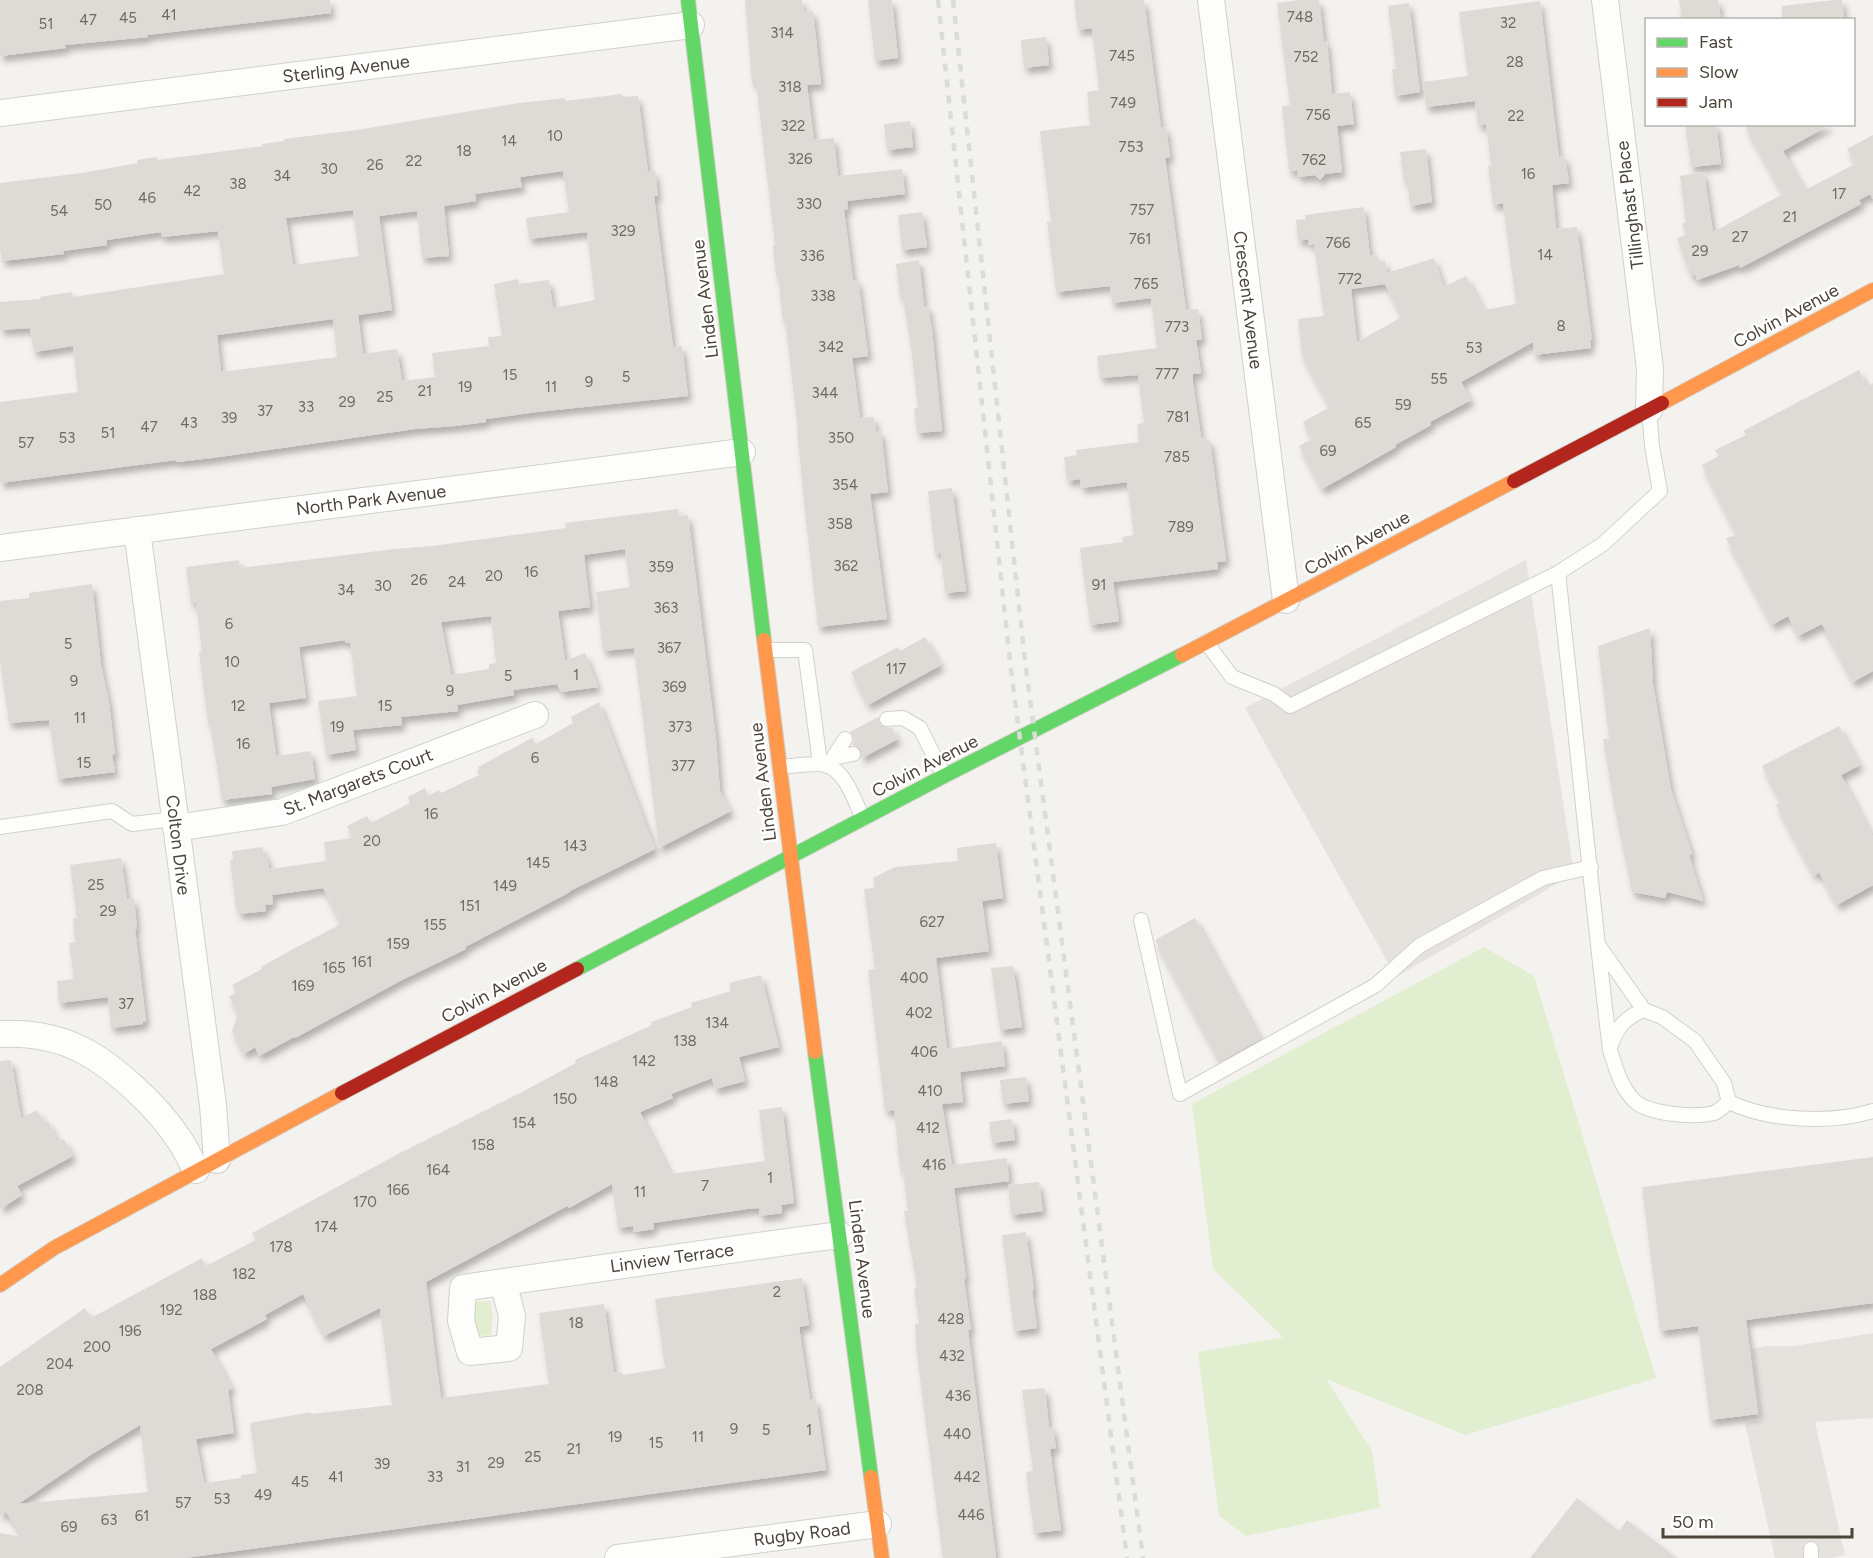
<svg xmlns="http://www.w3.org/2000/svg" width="1873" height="1558" font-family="Figtree,sans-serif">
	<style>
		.green { fill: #e1eecf }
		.parking { fill: #e6e3df }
		.building { fill: #dedbd6; fill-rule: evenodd; filter: url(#shadow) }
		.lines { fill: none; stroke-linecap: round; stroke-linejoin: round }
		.lane-casing { stroke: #d2d0cb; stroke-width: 16 }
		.street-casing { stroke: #d2d0cb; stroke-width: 28 }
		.fast-casing { stroke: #d3cfc5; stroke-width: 16 }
		.slow-casing { stroke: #d3cfc5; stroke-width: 16 }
		.jam-casing { stroke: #d3cfc5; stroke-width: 16 }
		.lane { stroke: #fdfdfc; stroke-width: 14 }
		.street { stroke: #fdfdfc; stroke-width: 26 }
		.fast { stroke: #63d668; stroke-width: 14 }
		.slow { stroke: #ff974d; stroke-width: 14 }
		.jam { stroke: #b3261e; stroke-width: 14 }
		.rail { stroke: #dbdbda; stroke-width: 4.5; stroke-dasharray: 8 8; stroke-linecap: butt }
		.labels { text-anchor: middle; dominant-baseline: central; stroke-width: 5; stroke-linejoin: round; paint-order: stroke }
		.number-label { font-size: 15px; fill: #706a61 }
		.street-label { font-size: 18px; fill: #4b4439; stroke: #fff }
	</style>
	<defs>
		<filter id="shadow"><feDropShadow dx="3.5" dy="6" stdDeviation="3" flood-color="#0004"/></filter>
	</defs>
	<rect width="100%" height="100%" fill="#f4f2ee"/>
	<path class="green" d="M1484 947 1534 976 1656 1378 1465 1435 1326 1379 1372 1451 1380 1508 1246 1536 1219 1516 1198 1352 1283 1337 1213 1269 1192 1104Z
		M490 1301 493 1318 491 1335 478 1336 472 1318 474 1302Z"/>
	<path class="parking" d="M1526 560 1574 874 1396 977 1245 708Z
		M1873 1333V1418L1815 1422 1845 1555 1832 1558H1775L1745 1423 1761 1420 1752 1349 1766 1346H1794Z"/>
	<path class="building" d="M0 0H330L331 13 147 35 148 37 65 45 66 48 0 56Z
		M745 0H802L804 12 813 11 821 84 807 85 814 140 834 138 838 176 902 169 905 194 847 201 848 209 844 210 853 280H858L868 354V356L852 358 860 418 874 417 876 432 881 431 888 492 870 494 887 619 818 627 805 511 797 431 798 430 785 320 783 321 778 276H776L773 245H775L756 82 752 83Z
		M868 0H892L898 58 875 61Z
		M1074 0H1144L1161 128 1166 127 1170 157 1165 158 1186 310 1198 309 1202 339 1196 340 1201 373 1193 374V383L1201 437H1206L1207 441H1210L1226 561 1217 562 1218 569 1113 582 1119 621 1090 625 1080 548 1123 542 1122 537 1134 535 1127 482 1081 488 1080 479 1067 481 1064 457 1077 455 1076 450 1139 442 1137 424 1144 423 1138 375 1100 378 1097 356 1157 348 1151 298 1112 303 1110 286 1056 292 1047 222H1051L1040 131 1090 125 1087 92 1099 90 1092 28 1078 30Z
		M1299 0H1319L1324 42 1327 41 1332 94 1350 92 1354 124 1337 126 1342 172 1325 174 1320 180 1315 175 1298 177 1297 170 1289 171 1282 106 1290 105 1277 3Z
		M1679 0H1718L1721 20H1682Z
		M1834 0H1842L1844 20H1782V6Z
		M1540 1 1559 157 1565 156 1569 183 1552 185 1556 229 1577 227 1592 340H1590L1591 348 1534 355 1533 342 1461 382 1471 400 1430 422 1431 425 1395 445 1396 447 1322 489 1299 446 1312 439 1303 422 1330 407 1302 355 1298 319 1324 316 1314 244 1309 245 1308 239 1298 241 1296 220 1306 219 1305 215 1364 207 1370 256 1377 255 1378 262 1385 261 1387 273 1434 258 1444 287 1466 276 1484 310 1516 304 1503 203 1493 205 1488 166H1491L1486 124 1478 125 1475 101 1426 107 1423 82 1468 76 1459 12ZM1385 284 1402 317 1357 342 1351 289Z
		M1409 3 1420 92 1395 96 1392 69H1396L1388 6Z
		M1046 37 1049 65 1024 68 1021 40Z
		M622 94 623 97 638 96 648 172 655 171 658 196H654L673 347 682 346 688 396 537 412 486 419V422L455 426 415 429 212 458 177 462 176 460 0 483V402L78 392 73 346 34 352 30 328 0 330V302L41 299 40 297 72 292 73 297 224 274 218 231 162 237 161 232 107 240V245L63 251 64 254 2 261 0 248V183L82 173 138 163 137 160 157 157 158 160 263 146 262 144 284 141V139L357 130 519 103 565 98V101ZM563 171 569 212 526 218 529 239 587 232 595 300 553 308 549 280 519 284 518 279 494 284 502 336 488 337 489 346 432 353 435 377 402 381 397 349 363 354 358 315 392 310 379 216 417 211 422 258 449 256 444 206 476 201 475 194 522 187 520 177ZM353 210 359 256 293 265 286 218ZM333 319 337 357 221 372 217 335Z
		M910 121 913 147 887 150 884 124Z
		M1685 124H1716L1721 164 1691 167Z
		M1744 124H1831L1783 151 1805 190 1855 164 1847 149 1873 135V199L1870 194 1859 200 1861 204 1740 268 1739 265 1697 280 1695 274 1691 276 1677 238 1686 235 1682 224 1686 222 1680 176 1704 172 1713 232 1783 194Z
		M1426 149 1432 202 1410 206 1407 180 1404 181 1400 152Z
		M922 212 927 247 902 250 898 215Z
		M919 260 924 306H928L932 330 942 431 917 433 914 408H918L911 348 903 297H900L896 264Z
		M1859 370 1867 387 1873 383V671L1853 682 1822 624 1798 636 1788 616 1772 625 1726 538 1737 535 1702 465 1719 456 1715 450 1746 435 1743 431Z
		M952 488 966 591 945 593 941 553 935 554 928 491Z
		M678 509 679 516 688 515 716 739 720 791 731 811 659 848 634 648 603 651 596 592 630 587 625 549 584 555 590 607 558 611 565 661 585 653 598 687 561 692 557 684 513 690 514 695 457 705 458 711 401 717 402 725 353 730 356 750 326 755 318 701 357 696 350 643H345V640L299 647 306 698 269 703 276 756 311 751 315 779 271 787 272 794 222 800 210 723H208L199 652H202L196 602 191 603 186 567 239 560 240 568 395 549 432 546 566 528 565 523ZM491 616 496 663 489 664V669L451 675 441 622Z
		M92 584 101 665 109 703 115 754 112 755 115 772 58 779 49 720 9 723 0 660V601L29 598V593Z
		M1650 628 1653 684 1671 790 1692 854 1689 855 1703 901 1667 892 1665 898 1632 892 1614 806 1603 739H1609L1598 646Z
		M925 637 941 665 868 705 851 672 898 647 900 651Z
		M599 702 655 849 570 891V892L465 947 466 949 400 981 295 1038 294 1037 259 1056 255 1047 244 1054 232 1031 238 1013 229 996 236 993 232 985 262 969 261 967 295 948 341 924 323 888 272 895 273 904 265 905 266 911 239 914 238 909 236 908 230 860H233L232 851 263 847 264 856 267 855 269 869 327 861 324 842 353 838 347 826 367 816 371 823 410 803 408 797 425 788 428 796 439 790 441 793 479 775 477 771 479 770 478 767 532 738 536 744 573 723 571 717Z
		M878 717 880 724 884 727 892 728 898 739 860 759 862 752 859 748 853 745 854 739 850 732Z
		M1839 726 1860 765 1841 775 1873 837V885L1837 905 1819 872 1814 876 1776 805 1781 802 1762 766Z
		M996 843 1003 898 982 901 989 951 936 958 947 1049 1002 1041 1005 1066 960 1072 963 1102 942 1104 952 1165 1007 1158 1009 1181 954 1188 966 1278 964 1279 971 1330H968L996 1558H943L916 1346 915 1324H919L914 1288 917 1287 904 1211H908L903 1170H900L894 1110 885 1111 868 970 875 969 864 889 875 888 873 878 895 867 958 861 957 848Z
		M121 858 127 899 134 898 137 929H135L146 1021 143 1022V1024L111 1028 108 997 59 1003 57 981 74 979 69 943 75 942 73 918H77L70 865Z
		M1195 918 1261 1039 1220 1062 1155 940Z
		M1013 966 1022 1027 1000 1030 991 968Z
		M761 975 779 1047 739 1057 745 1081 715 1089 712 1078 671 1094 673 1098 640 1112 671 1174 765 1161 759 1110 782 1107 794 1203 781 1205 782 1213 760 1216 759 1208 747 1209 653 1223 654 1229 634 1232 633 1226 618 1228 612 1184 569 1208 567 1206 426 1282 436 1362 441 1398 549 1384 539 1313 604 1304 614 1373 622 1372 623 1375 665 1368 655 1299 802 1278 809 1325 799 1327 810 1400 816 1399 826 1470 185 1558H0V1533L23 1537 6 1512 0 1516V1367L85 1308 91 1318 202 1258 206 1266 256 1240 252 1233 398 1154 522 1092 576 1063 575 1060 652 1025 651 1022 692 1007 691 1003 731 991 729 983ZM303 1294 324 1336 380 1308 392 1405 311 1414V1412L250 1423 257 1473 241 1475V1478L204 1483 196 1439 234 1433 228 1390 232 1388 211 1349 267 1319 265 1315ZM140 1425 148 1492 18 1504 92 1454Z
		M11 1060 21 1118 37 1110 44 1123 48 1121 58 1142 64 1139 73 1156 17 1186 22 1195 0 1209V1061Z
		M1026 1077 1029 1101 1003 1104 1000 1080Z
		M1012 1119 1015 1140 992 1143 989 1122Z
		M1873 1157V1303L1746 1320 1758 1414 1710 1420 1698 1326 1660 1331 1642 1187Z
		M1039 1182 1043 1211 1011 1215 1008 1185Z
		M1026 1232 1034 1290H1032L1037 1328 1014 1331 1002 1235Z
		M1045 1388 1049 1428 1053 1427 1056 1448 1050 1449 1061 1530 1034 1533 1026 1472 1033 1471 1022 1390Z
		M1577 1498 1619 1531 1627 1520 1677 1558H1530Z"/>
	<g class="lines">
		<defs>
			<path id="lane" d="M1558 573C1576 732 1591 891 1610 1050 1616 1068 1621 1090 1637 1103 1652 1114 1695 1118 1714 1113 1719 1111 1724 1106 1729 1102
				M1206 642 1232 677 1274 694 1290 706 1558 573 1603 544 1660 491 1652 446 1649 410
				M766 650H805L820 763
				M887 719 903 718 920 728 944 776
				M845 739 833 758 853 754
				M780 767C792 766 805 764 818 764 844 764 854 799 863 819
				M0 827 112 811 132 824 175 819
				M1141 920 1180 1094 1376 985 1419 946 1543 878 1591 867
				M1599 946 1644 1010 1662 1017 1695 1041 1724 1083 1729 1102
				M1611 1045C1617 1027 1626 1017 1644 1010
				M1729 1102C1768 1121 1832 1124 1873 1111
				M1811 1549V1558"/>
			<path id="street" d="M1211 0 1286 600
				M1605 0 1650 369 1649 410
				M0 113 691 25
				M137 530 213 1105 217 1160
				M0 548 742 452
				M176 828 282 812 535 715
				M0 1034C26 1033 56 1037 80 1049 113 1065 158 1107 178 1138 185 1147 190 1159 196 1170
				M503 1282 512 1316 509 1348 470 1352 461 1321 463 1288 503 1282 801 1240 840 1235
				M618 1558 878 1524"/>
			<path id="fast" d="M688 0 764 640
				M577 969 944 776 1182 655
				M815 1052 871 1477"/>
			<path id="slow" d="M1662 403 1873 290
				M764 640 815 1052
				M1182 655 1514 481
				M0 1285 54 1248 342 1093
				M871 1477 882 1558"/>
			<path id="jam" d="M1514 481 1662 403
				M342 1093 577 969"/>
		</defs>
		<use href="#lane" class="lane-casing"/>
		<use href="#street" class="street-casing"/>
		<use href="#fast" class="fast-casing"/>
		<use href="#slow" class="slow-casing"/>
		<use href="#jam" class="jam-casing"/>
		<use href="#lane" class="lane"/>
		<use href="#street" class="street"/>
		<use href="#fast" class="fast"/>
		<use href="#slow" class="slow"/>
		<use href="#jam" class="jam"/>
		<path class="rail" d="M938 0 1011 670 1127 1558
			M953 0 1025 661 1143 1558"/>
	</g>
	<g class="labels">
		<g class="number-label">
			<text x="169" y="15">41</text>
			<text x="1300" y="17">748</text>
			<text x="128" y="18">45</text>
			<text x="88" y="20">47</text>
			<text x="1508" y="23">32</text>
			<text x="46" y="24">51</text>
			<text x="782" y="33">314</text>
			<text x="1122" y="56">745</text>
			<text x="1306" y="57">752</text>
			<text x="1515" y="62">28</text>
			<text x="790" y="87">318</text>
			<text x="1123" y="103">749</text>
			<text x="1318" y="115">756</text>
			<text x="1516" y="116">22</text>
			<text x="793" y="126">322</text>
			<text x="555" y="136">10</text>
			<text x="509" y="141">14</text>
			<text x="1131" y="147">753</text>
			<text x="464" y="151">18</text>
			<text x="800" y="159">326</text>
			<text x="1314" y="160">762</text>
			<text x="414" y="161">22</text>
			<text x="375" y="165">26</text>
			<text x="329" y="169">30</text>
			<text x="1528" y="174">16</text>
			<text x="282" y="176">34</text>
			<text x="238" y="184">38</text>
			<text x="192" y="191">42</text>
			<text x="1839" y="194">17</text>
			<text x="147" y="198">46</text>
			<text x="809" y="204">330</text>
			<text x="103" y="205">50</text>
			<text x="1142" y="210">757</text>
			<text x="59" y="211">54</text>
			<text x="1790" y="217">21</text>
			<text x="623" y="231">329</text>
			<text x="1740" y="237">27</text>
			<text x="1140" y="239">761</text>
			<text x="1338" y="243">766</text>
			<text x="1700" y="251">29</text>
			<text x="1545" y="255">14</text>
			<text x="812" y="256">336</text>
			<text x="1350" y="279">772</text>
			<text x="1146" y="284">765</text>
			<text x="823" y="296">338</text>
			<text x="1561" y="326">8</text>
			<text x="1177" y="327">773</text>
			<text x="831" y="347">342</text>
			<text x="1474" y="348">53</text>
			<text x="1167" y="374">777</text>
			<text x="510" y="375">15</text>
			<text x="626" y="377">5</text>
			<text x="1439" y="379">55</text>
			<text x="589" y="382">9</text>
			<text x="465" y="387">19</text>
			<text x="551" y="387">11</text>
			<text x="425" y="391">21</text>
			<text x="825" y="393">344</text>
			<text x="385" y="397">25</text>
			<text x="347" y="402">29</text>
			<text x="1403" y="405">59</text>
			<text x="306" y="407">33</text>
			<text x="265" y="411">37</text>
			<text x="1178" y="417">781</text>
			<text x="229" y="418">39</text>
			<text x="189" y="423">43</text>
			<text x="1363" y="423">65</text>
			<text x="149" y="427">47</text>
			<text x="108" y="433">51</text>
			<text x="67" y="438">53</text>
			<text x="841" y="438">350</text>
			<text x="26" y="443">57</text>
			<text x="1328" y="451">69</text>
			<text x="1177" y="457">785</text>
			<text x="845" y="485">354</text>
			<text x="840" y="524">358</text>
			<text x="1181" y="527">789</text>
			<text x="846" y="566">362</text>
			<text x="661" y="567">359</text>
			<text x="531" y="572">16</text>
			<text x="494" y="576">20</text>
			<text x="419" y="580">26</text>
			<text x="457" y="582">24</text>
			<text x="1099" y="585">91</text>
			<text x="383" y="586">30</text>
			<text x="346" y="590">34</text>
			<text x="666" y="608">363</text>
			<text x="229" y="624">6</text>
			<text x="68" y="644">5</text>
			<text x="669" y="648">367</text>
			<text x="232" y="662">10</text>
			<text x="896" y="669">117</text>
			<text x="576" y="675">1</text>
			<text x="508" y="676">5</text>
			<text x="74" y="681">9</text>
			<text x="674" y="687">369</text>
			<text x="450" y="691">9</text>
			<text x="238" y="706">12</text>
			<text x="385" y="706">15</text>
			<text x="80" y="718">11</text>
			<text x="337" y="727">19</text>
			<text x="680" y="727">373</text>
			<text x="243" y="744">16</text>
			<text x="535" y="758">6</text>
			<text x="84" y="763">15</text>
			<text x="683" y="766">377</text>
			<text x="431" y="814">16</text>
			<text x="372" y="841">20</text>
			<text x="575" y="846">143</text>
			<text x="538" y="863">145</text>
			<text x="96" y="885">25</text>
			<text x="505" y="886">149</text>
			<text x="470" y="906">151</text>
			<text x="108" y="911">29</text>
			<text x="932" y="922">627</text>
			<text x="435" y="925">155</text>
			<text x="398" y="944">159</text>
			<text x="362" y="962">161</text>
			<text x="334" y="968">165</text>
			<text x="914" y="978">400</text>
			<text x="303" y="986">169</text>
			<text x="126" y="1004">37</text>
			<text x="919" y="1013">402</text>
			<text x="717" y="1023">134</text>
			<text x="685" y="1041">138</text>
			<text x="924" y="1052">406</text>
			<text x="644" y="1061">142</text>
			<text x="606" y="1082">148</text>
			<text x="930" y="1091">410</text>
			<text x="565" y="1099">150</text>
			<text x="524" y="1123">154</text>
			<text x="928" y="1128">412</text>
			<text x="483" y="1145">158</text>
			<text x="934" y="1165">416</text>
			<text x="438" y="1170">164</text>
			<text x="770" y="1178">1</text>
			<text x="705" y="1186">7</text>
			<text x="398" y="1190">166</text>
			<text x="640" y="1192">11</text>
			<text x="365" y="1202">170</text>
			<text x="326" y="1227">174</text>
			<text x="281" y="1247">178</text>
			<text x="244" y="1274">182</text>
			<text x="777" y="1292">2</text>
			<text x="205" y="1295">188</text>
			<text x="171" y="1310">192</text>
			<text x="951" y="1319">428</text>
			<text x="576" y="1323">18</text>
			<text x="130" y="1331">196</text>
			<text x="97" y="1347">200</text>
			<text x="952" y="1356">432</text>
			<text x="60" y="1364">204</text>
			<text x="30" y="1390">208</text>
			<text x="958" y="1396">436</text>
			<text x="734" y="1429">9</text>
			<text x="766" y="1430">5</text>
			<text x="809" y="1430">1</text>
			<text x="957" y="1434">440</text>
			<text x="615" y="1437">19</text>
			<text x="698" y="1437">11</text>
			<text x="656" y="1443">15</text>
			<text x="574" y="1449">21</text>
			<text x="533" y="1457">25</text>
			<text x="496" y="1463">29</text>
			<text x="382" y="1464">39</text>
			<text x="463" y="1467">31</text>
			<text x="336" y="1477">41</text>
			<text x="435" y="1477">33</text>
			<text x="967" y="1477">442</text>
			<text x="300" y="1482">45</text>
			<text x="263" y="1495">49</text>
			<text x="222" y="1499">53</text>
			<text x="183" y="1503">57</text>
			<text x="971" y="1515">446</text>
			<text x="142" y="1516">61</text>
			<text x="109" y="1520">63</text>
			<text x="69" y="1527">69</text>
		</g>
		<g class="street-label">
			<text transform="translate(346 69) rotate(-7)">Sterling Avenue</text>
			<text transform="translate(1630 205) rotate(-97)">Tillinghast Place</text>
			<text transform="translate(705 299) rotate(-97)">Linden Avenue</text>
			<text transform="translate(1248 300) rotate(83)">Crescent Avenue</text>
			<text transform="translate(1786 316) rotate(-28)">Colvin Avenue</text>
			<text transform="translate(371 500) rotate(-7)">North Park Avenue</text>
			<text transform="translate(1357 543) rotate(-28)">Colvin Avenue</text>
			<text transform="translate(925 766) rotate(-27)">Colvin Avenue</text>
			<text transform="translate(358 782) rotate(-21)">St. Margarets Court</text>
			<text transform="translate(763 782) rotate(-97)">Linden Avenue</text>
			<text transform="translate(178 845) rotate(83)">Colton Drive</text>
			<text transform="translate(494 991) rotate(-28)">Colvin Avenue</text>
			<text transform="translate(672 1258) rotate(-8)">Linview Terrace</text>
			<text transform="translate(862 1259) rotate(83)">Linden Avenue</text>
			<text transform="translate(802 1534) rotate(-7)">Rugby Road</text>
		</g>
	</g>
	<rect x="1645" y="18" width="210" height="108" fill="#ffffff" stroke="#b7b4b0" stroke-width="1.5"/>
	<rect x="1657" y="38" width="30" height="9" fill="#63d668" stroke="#b7b4b0" stroke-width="1.5"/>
	<text x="1699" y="48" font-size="18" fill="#4b4439">Fast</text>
	<rect x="1657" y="68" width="30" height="9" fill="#ff974d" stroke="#b7b4b0" stroke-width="1.5"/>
	<text x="1699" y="78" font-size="18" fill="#4b4439">Slow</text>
	<rect x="1657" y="98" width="30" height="9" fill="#b3261e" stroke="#b7b4b0" stroke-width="1.5"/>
	<text x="1699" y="108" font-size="18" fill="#4b4439">Jam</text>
	<path d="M1663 1528v9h189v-9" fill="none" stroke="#4b4439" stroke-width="3"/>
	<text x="1672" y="1528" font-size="18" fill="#4b4439" stroke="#ffffff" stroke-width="4.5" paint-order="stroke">50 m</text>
</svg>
